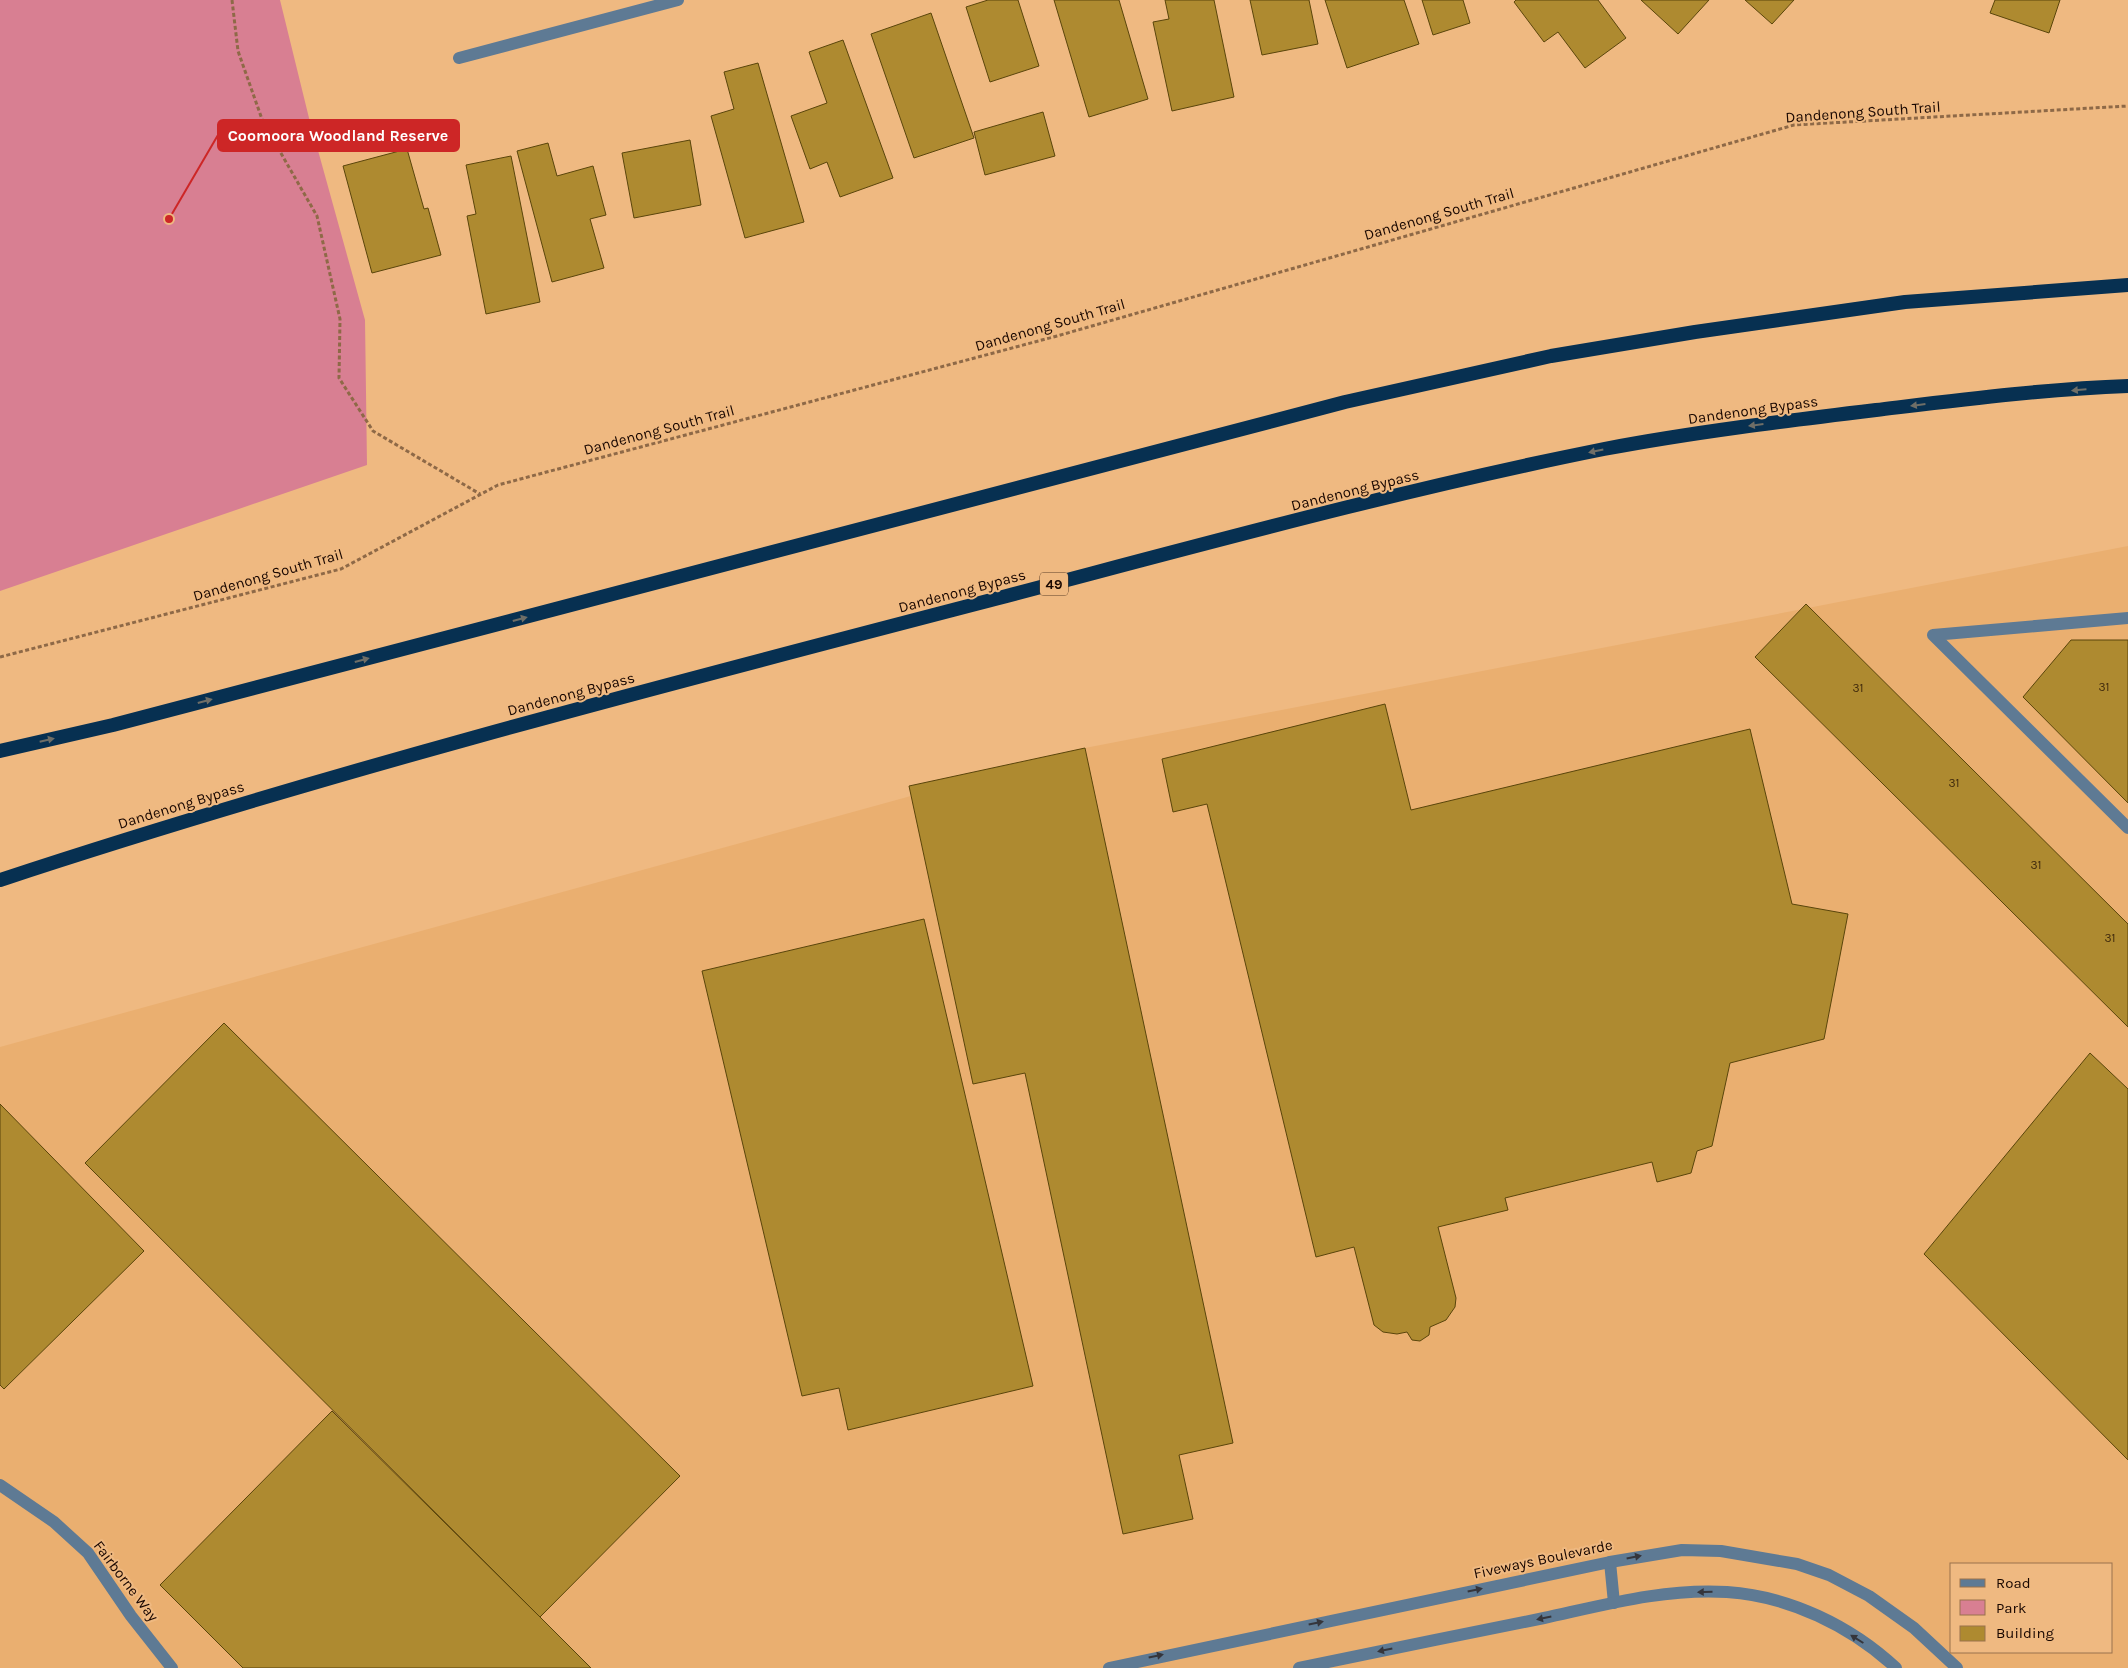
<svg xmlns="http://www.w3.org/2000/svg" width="2128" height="1668" font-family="Karla,sans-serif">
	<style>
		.built { fill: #eaaf70; fill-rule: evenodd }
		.green { fill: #d87f92 }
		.building { fill: #ae8a30; stroke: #5a450b }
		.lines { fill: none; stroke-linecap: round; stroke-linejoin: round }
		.path { stroke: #8e6947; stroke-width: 3; stroke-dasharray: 4 2.5; stroke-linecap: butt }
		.service { stroke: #5e7a94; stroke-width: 12 }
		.minor { stroke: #5e7a94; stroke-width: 12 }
		.trunk { stroke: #073051; stroke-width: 14 }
		.oneway { fill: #6f6e67 }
		.oneway2 { fill: #35353b }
		.labels { text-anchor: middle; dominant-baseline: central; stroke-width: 4; stroke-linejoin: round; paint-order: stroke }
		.number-label { font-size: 12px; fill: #3e280c }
		.shield { fill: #efb981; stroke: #593c27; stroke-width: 1 }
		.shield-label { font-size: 14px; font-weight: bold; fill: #190700 }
		.street-label { font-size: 15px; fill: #190700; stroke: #efb981 }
		.leader { fill: none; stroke: #cd2626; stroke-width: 2 }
		.callout-dot { fill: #cd2626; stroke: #efb981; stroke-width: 2 }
		.callout { fill: #cd2626; stroke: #cd2626; stroke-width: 2 }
		.callout-label { font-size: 16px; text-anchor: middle; font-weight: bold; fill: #fff }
	</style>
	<rect width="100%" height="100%" fill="#efb981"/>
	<path class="built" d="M2128 546V1668H0V1047L1085 748ZM1952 1564H2112V1652H1952Z"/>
	<path class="green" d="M0 0H280L309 118 365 320 367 465 0 591Z"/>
	<path class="building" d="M988 0H1018L1039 66 990 82 966 7Z
		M1054 0H1119L1148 99 1089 117Z
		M1165 0H1214L1234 97 1172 111 1153 22 1169 19Z
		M1250 0H1309L1318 44 1262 55Z
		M1325 0H1404L1419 44 1347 68Z
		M1422 0H1463L1470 23 1433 35Z
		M1516 0H1598L1626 38 1585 68 1558 32 1544 42 1514 2Z
		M1641 0H1709L1678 34Z
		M1745 0H1794L1772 24Z
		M1995 0H2060L2049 33 1990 13Z
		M931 13 974 138 914 158 871 34Z
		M843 40 893 178 840 197 827 162 810 169 791 116 827 103 809 52Z
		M758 63 804 222 745 238 711 116 734 109 724 72Z
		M1043 112 1055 156 985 175 974 132Z
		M690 140 701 205 634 218 622 153Z
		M548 143 557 176 593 166 606 215 590 219 604 268 552 282 517 151Z
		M407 149 424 209 428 208 441 255 372 273 343 166Z
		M511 156 540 302 486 314 467 216 476 214 466 165Z
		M1806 604 2128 924V1027L1755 657Z
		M2071 640H2128V803L2023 697Z
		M1385 704 1411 810 1750 729 1792 904 1848 914 1824 1039 1730 1063 1712 1146 1697 1151 1691 1173 1657 1182 1652 1162 1505 1198 1508 1210 1438 1227 1456 1298 1455 1307 1446 1320 1430 1327 1429 1335 1420 1341 1412 1340 1407 1332 1397 1334 1383 1332 1374 1325 1354 1247 1316 1257 1207 804 1173 812 1162 759Z
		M1085 748 1233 1443 1179 1455 1193 1519 1123 1534 1025 1073 973 1084 909 786Z
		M924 919 1033 1386 848 1430 839 1388 802 1396 702 971Z
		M224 1023 680 1476 540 1617 85 1163Z
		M2090 1053 2128 1089V1460L1924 1254Z
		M0 1104 144 1251 4 1389 0 1385Z
		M332 1411 540 1617 591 1668H243L160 1585Z"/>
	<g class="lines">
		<path class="path" d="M232 0 238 51 263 122 317 216 340 319 339 378 373 431 480 494
			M0 657 341 569 498 485 1057 336 1794 125 2128 106"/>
		<path class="service" d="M1933 635 2128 828
			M1933 635 2128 618
			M1610 1562 1614 1603"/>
		<path class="minor" d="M459 58 678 0
			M0 1485 54 1522 88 1553 131 1616 172 1668
			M1109 1668 1610 1562 1682 1550 1721 1551 1797 1564 1829 1575 1869 1596 1914 1628 1957 1668
			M1299 1668C1381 1651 1462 1634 1544 1618 1604 1605 1665 1588 1727 1592 1789 1596 1851 1626 1896 1668"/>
		<path class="trunk" d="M0 751 113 725 1345 402 1551 356 1695 332 1905 302 2128 285
			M0 880C327 772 661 686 995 599 1197 546 1399 490 1604 449 1694 432 1785 421 1876 410 1959 400 2044 389 2128 386"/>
	</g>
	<defs><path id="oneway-solid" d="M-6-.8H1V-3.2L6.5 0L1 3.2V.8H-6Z" transform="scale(1.25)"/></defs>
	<g class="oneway">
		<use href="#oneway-solid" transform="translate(2079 390) rotate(175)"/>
		<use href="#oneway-solid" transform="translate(1918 405) rotate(173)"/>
		<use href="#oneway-solid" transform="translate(1756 425) rotate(173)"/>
		<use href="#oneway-solid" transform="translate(1596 451) rotate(168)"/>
		<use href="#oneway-solid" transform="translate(520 619) rotate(-15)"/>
		<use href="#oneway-solid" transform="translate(362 660) rotate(-15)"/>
		<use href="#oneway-solid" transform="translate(205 701) rotate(-15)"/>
		<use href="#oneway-solid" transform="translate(47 740) rotate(-13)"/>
	</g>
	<g class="oneway2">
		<use href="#oneway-solid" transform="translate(1634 1557) rotate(-11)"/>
		<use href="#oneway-solid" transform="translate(1475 1590) rotate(-12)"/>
		<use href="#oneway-solid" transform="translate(1705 1592) rotate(179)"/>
		<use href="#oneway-solid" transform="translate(1544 1618) rotate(168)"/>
		<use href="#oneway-solid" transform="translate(1316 1623) rotate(-12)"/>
		<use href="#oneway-solid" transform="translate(1857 1639) rotate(-148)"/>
		<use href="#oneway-solid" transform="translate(1385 1650) rotate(168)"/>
		<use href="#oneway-solid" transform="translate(1156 1656) rotate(-12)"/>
	</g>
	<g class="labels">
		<g class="number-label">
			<text x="2104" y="687">31</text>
			<text x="1858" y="688">31</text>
			<text x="1954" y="783">31</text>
			<text x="2036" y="865">31</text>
			<text x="2110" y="938">31</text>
		</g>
		<rect class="shield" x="1040" y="572.5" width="28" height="23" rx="4"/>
		<g class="shield-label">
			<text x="1054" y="584">49</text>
		</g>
		<g class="street-label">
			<text transform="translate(1863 112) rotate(-4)">Dandenong South Trail</text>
			<text transform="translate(1439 214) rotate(-16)">Dandenong South Trail</text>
			<text transform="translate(1050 325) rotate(-16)">Dandenong South Trail</text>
			<text transform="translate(1753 410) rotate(-8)">Dandenong Bypass</text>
			<text transform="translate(659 430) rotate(-15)">Dandenong South Trail</text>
			<text transform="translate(1355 490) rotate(-14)">Dandenong Bypass</text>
			<text transform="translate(268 575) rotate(-16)">Dandenong South Trail</text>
			<text transform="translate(962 591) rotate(-15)">Dandenong Bypass</text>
			<text transform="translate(571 694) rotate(-15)">Dandenong Bypass</text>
			<text transform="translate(181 805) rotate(-17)">Dandenong Bypass</text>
			<text transform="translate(1543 1559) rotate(-12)">Fiveways Boulevarde</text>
			<text transform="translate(126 1581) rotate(53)">Fairborne Way</text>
		</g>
	</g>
	<path class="leader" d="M169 219L218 135"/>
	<circle class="callout-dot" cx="169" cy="219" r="5"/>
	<rect class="callout" x="218" y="120" width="241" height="31" rx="5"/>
	<g class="callout-label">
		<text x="338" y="141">Coomoora Woodland Reserve</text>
	</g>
	<rect x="1950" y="1563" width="162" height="90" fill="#efb981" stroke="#99724d"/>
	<rect x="1960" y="1579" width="25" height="8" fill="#5e7a94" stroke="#99724d"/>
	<text x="1996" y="1588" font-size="15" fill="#190700">Road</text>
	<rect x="1960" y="1600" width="25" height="15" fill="#d87f92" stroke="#99724d"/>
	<text x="1996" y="1613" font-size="15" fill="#190700">Park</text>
	<rect x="1960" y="1626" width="25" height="15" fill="#ae8a30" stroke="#99724d"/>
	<text x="1996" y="1638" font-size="15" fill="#190700">Building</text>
</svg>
